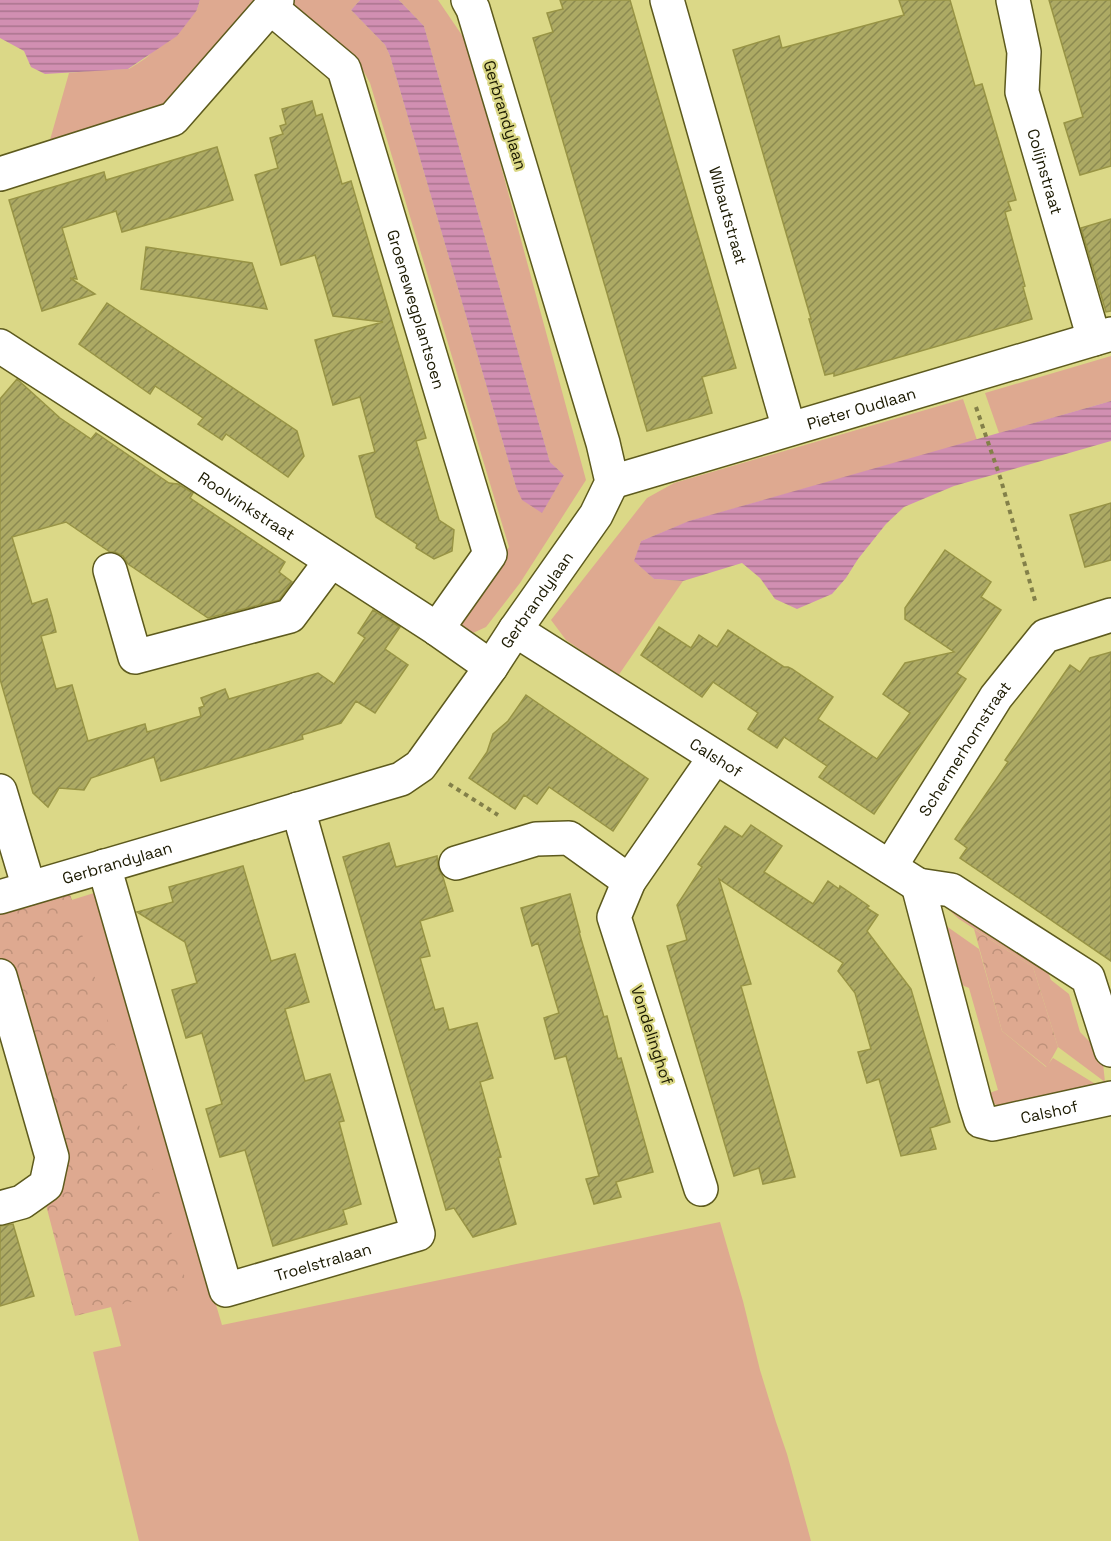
<svg xmlns="http://www.w3.org/2000/svg" width="1111" height="1541" font-family="'Space Grotesk',sans-serif">
	<style>
		.green { fill: #dea990 }
		.park { fill: url(#park-crowns) }
		.water { fill: url(#water-rules) }
		.building { fill: url(#building-hatch); stroke: #989445; stroke-width: 1.5 }
		.lines { fill: none; stroke-linecap: round; stroke-linejoin: round }
		.minor-casing { stroke: #5d5a1d; stroke-width: 36 }
		.path { stroke: #838049; stroke-width: 4; stroke-dasharray: 4.5 4.5; stroke-linecap: butt }
		.minor { stroke: #fff; stroke-width: 33 }
		.labels { text-anchor: middle; dominant-baseline: central; stroke-width: 4.5; stroke-linejoin: round; paint-order: stroke }
		.street-label { font-size: 16px; fill: #1b1900; stroke: #dbd887 }
	</style>
	<defs>
		<pattern id="park-crowns" width="20" height="18" patternUnits="userSpaceOnUse" patternTransform="scale(1.5)"><rect width="20" height="18" fill="#dea990"/><path d="M2 6a3 3 0 1 1 6 0M12 15a3 3 0 1 1 6 0" fill="none" stroke="#be917a"/></pattern>
		<pattern id="water-rules" width="6" height="5" patternUnits="userSpaceOnUse" patternTransform="scale(1.5)"><rect width="6" height="5" fill="#d18fb2"/><path d="M0 2.5h6" fill="none" stroke="#a9748e"/></pattern>
		<pattern id="building-hatch" width="6" height="6" patternUnits="userSpaceOnUse" patternTransform="scale(1.5)"><rect width="6" height="6" fill="#adaa64"/><path d="M-1 1l2-2M0 6l6-6M5 7l2-2" fill="none" stroke="#8c8a50"/></pattern>
	</defs>
	<rect width="100%" height="100%" fill="#dbd887"/>
	<path class="green" d="M200 0H255L173 102 48 147 69 73 99 70 129 69 146 58 197 10Z
		M293 0H360L351 10 385 45 390 56 516 487 564 475 550 462 424 26 399 0H438L468 44 586 480 520 583 486 627 473 633 456 622 509 547 370 83 359 63 331 45 289 6Z
		M1111 356V401L999 433 985 393Z
		M963 399 977 440 690 521 641 541 635 561 654 579 683 581 618 676 566 640 551 620 647 498 674 483Z
		M94 893 222 1325 720 1222 743 1301 760 1370 776 1422 787 1454 811 1541H139L93 1352 121 1346 11 919Z
		M960 905 1046 967 1051 980 1069 994 1080 1032 1102 1054 1105 1082 1058 1047 1033 967 959 919 948 909Z
		M942 923 979 949 1002 1031 1046 1067 1053 1058 1097 1085 1003 1109 993 1103 989 1093 998 1090 969 988 957 983Z"/>
	<path class="park" d="M70 894 188 1288 75 1316 0 1029V914Z
		M974 929 1033 967 1058 1047 1047 1067 1002 1031Z"/>
	<path class="water" d="M0 0H200L197 10 177 36 128 69 45 74 31 67 24 51 0 38Z
		M360 0H399L424 26 550 462 564 475 542 513 522 500 516 487 390 56 385 45 351 10Z
		M1111 401V441L954 486 904 507 886 524 858 559 846 578 832 594 797 609 775 599 760 578 742 563 683 581 654 579 634 561 641 541 689 521Z"/>
	<path class="building" d="M560 0H630L736 368 702 377 712 413 647 431 533 38 553 32 547 13 563 9Z
		M899 0H950L975 86 982 84 1016 200 1008 202 1011 210 1005 212 1025 286 1023 287 1032 319 834 376V373L825 375 809 319H811L733 50 779 36 782 48 904 15Z
		M1049 0H1111V166L1080 175 1064 123 1083 117Z
		M312 101 316 116 322 114 342 184 351 181 426 438 416 441 439 520 454 530 452 551 434 559 416 548 417 544 376 517 359 456 375 452 360 397 333 405 315 340 383 322 333 316 315 255 281 265 255 175 278 168 270 138 283 134 280 126 286 124 282 109Z
		M217 147 233 200 122 232 116 211 62 228 77 279 70 278 95 294 42 311 9 200 104 172 106 180Z
		M1111 219V311L1106 312 1081 228Z
		M146 247 252 263 267 309 141 289Z
		M107 303 297 431 304 456 288 477 226 434 222 440 198 424 203 418 155 386 150 394 79 344Z
		M17 379 60 418 91 439 96 433 169 483 178 484 193 493 190 498 285 562 279 572 292 582 279 600 208 618 128 564 123 556 115 552H110L66 522 12 537 32 604 47 599 52 616 56 632 41 636 56 689 72 685 88 741 145 724 147 732 201 716 199 708 204 706 201 698 225 689 229 699 318 673 334 684 365 638 358 633 373 610 400 627 385 649 408 665 375 713 356 701 341 723 302 735 303 739 161 781 154 757 91 778 84 790 59 788 48 807 33 793 0 679V399Z
		M1111 503V560L1085 567 1070 515Z
		M945 550 991 582 981 597 1001 610 957 673 966 679 874 814 819 777 827 766 784 737 777 748 748 729 758 713 713 682 702 697 641 655 659 627 691 648 699 635 717 647 728 630 784 667H788L792 669 833 697 818 719 877 759 910 713 883 694 905 663 954 652 905 619V608Z
		M1111 652V961L960 858 967 848 955 839 1008 762 1005 760 1070 665 1080 672 1090 658Z
		M526 695 648 779 613 831 549 787 537 804 524 795 515 809 469 778 487 752 493 734 508 721Z
		M751 825 782 846 764 872 813 904 828 881 839 889 840 886 855 896 869 906 867 908 878 915 867 931 911 989 950 1122 930 1128 936 1149 901 1156 879 1079 867 1083 858 1052 871 1049 855 993 838 971 843 963 719 879 751 984 741 986 795 1177 763 1184 759 1168 734 1176 667 946 687 940 677 905 702 867 698 864 725 826 742 837Z
		M389 843 396 867 437 856 438 868 443 877 453 911 420 921 430 956 420 958 435 1010 443 1008 449 1030 477 1023 493 1078 480 1082 501 1157 498 1158 516 1224 473 1237 454 1208 446 1210 343 857Z
		M243 866 271 961 295 954 309 1002 285 1009 305 1081 330 1074 344 1121 339 1122 361 1204 343 1210 347 1224 273 1246 245 1150 220 1157 206 1109 222 1104 202 1033 186 1038 172 990 197 983 185 942 137 912 173 902 169 887Z
		M570 894 580 932H579L604 1017 607 1016 618 1059 621 1058 653 1172 616 1182 621 1197 594 1204 586 1179 599 1176 566 1056 555 1059 544 1018 559 1013 538 943 532 946 521 908Z
		M13 1224 34 1296 0 1306V1226Z"/>
	<g class="lines">
		<defs>
			<g id="minor">
				<path id="s1" d="M667 0 789 429"/>
				<path id="s2" d="M1013 0 1024 52 1022 92 1094 339"/>
				<path id="s3" d="M271 8 344 69 490 554 437 629"/>
				<path d="M0 174 173 119 277 0"/>
				<path id="s4" d="M0 346 437 629 491 667"/>
				<path id="s5" d="M612 482C778 432 945 384 1111 334"/>
				<path d="M110 570 135 657 290 616 331 561"/>
				<path id="s6" d="M515 630 918 885"/>
				<path d="M0 791 29 888"/>
				<path d="M456 863 536 839 569 838 629 881"/>
				<path id="s7" d="M104 866 226 1290 418 1234 298 809"/>
				<path id="s8" d="M890 867 996 697 1045 636 1111 615"/>
				<path id="s9" d="M0 897 401 779 420 766 423 762 491 667 515 630 596 515 612 482 603 443 473 9 468 0"/>
				<path d="M0 976 52 1157 46 1185 22 1202 0 1208"/>
				<path id="s10" d="M1111 1050 1088 978 951 890 918 885 975 1102 981 1121 993 1124 1111 1098"/>
				<path d="M701 1189 614 917 629 881 715 757"/>
			</g>
		</defs>
		<use href="#minor" class="minor-casing"/>
		<path class="path" d="M976 407 1001 480 1036 604
			M449 784 498 815"/>
		<use href="#minor" class="minor"/>
	</g>
	<g class="labels">
		<g class="street-label">
			<text transform="translate(505 115) rotate(73)">Gerbrandylaan</text>
			<text stroke="none"><textPath href="#s2" startOffset="176">Colijnstraat</textPath></text>
			<text stroke="none"><textPath href="#s1" startOffset="224">Wibautstraat</textPath></text>
			<text stroke="none"><textPath href="#s3" startOffset="346">Groenewegplantsoen</textPath></text>
			<text stroke="none"><textPath href="#s5" startOffset="260">Pieter Oudlaan</textPath></text>
			<text stroke="none"><textPath href="#s4" startOffset="294">Roolvinkstraat</textPath></text>
			<text stroke="none"><textPath href="#s9" startOffset="644">Gerbrandylaan</textPath></text>
			<text stroke="none"><textPath href="#s8" startOffset="140">Schermerhornstraat</textPath></text>
			<text stroke="none"><textPath href="#s6" startOffset="238">Calshof</textPath></text>
			<text stroke="none"><textPath href="#s9" startOffset="122">Gerbrandylaan</textPath></text>
			<text transform="translate(652 1035) rotate(72)">Vondelinghof</text>
			<text stroke="none"><textPath href="#s10" startOffset="586">Calshof</textPath></text>
			<text stroke="none"><textPath href="#s7" startOffset="542">Troelstralaan</textPath></text>
		</g>
	</g>
</svg>
